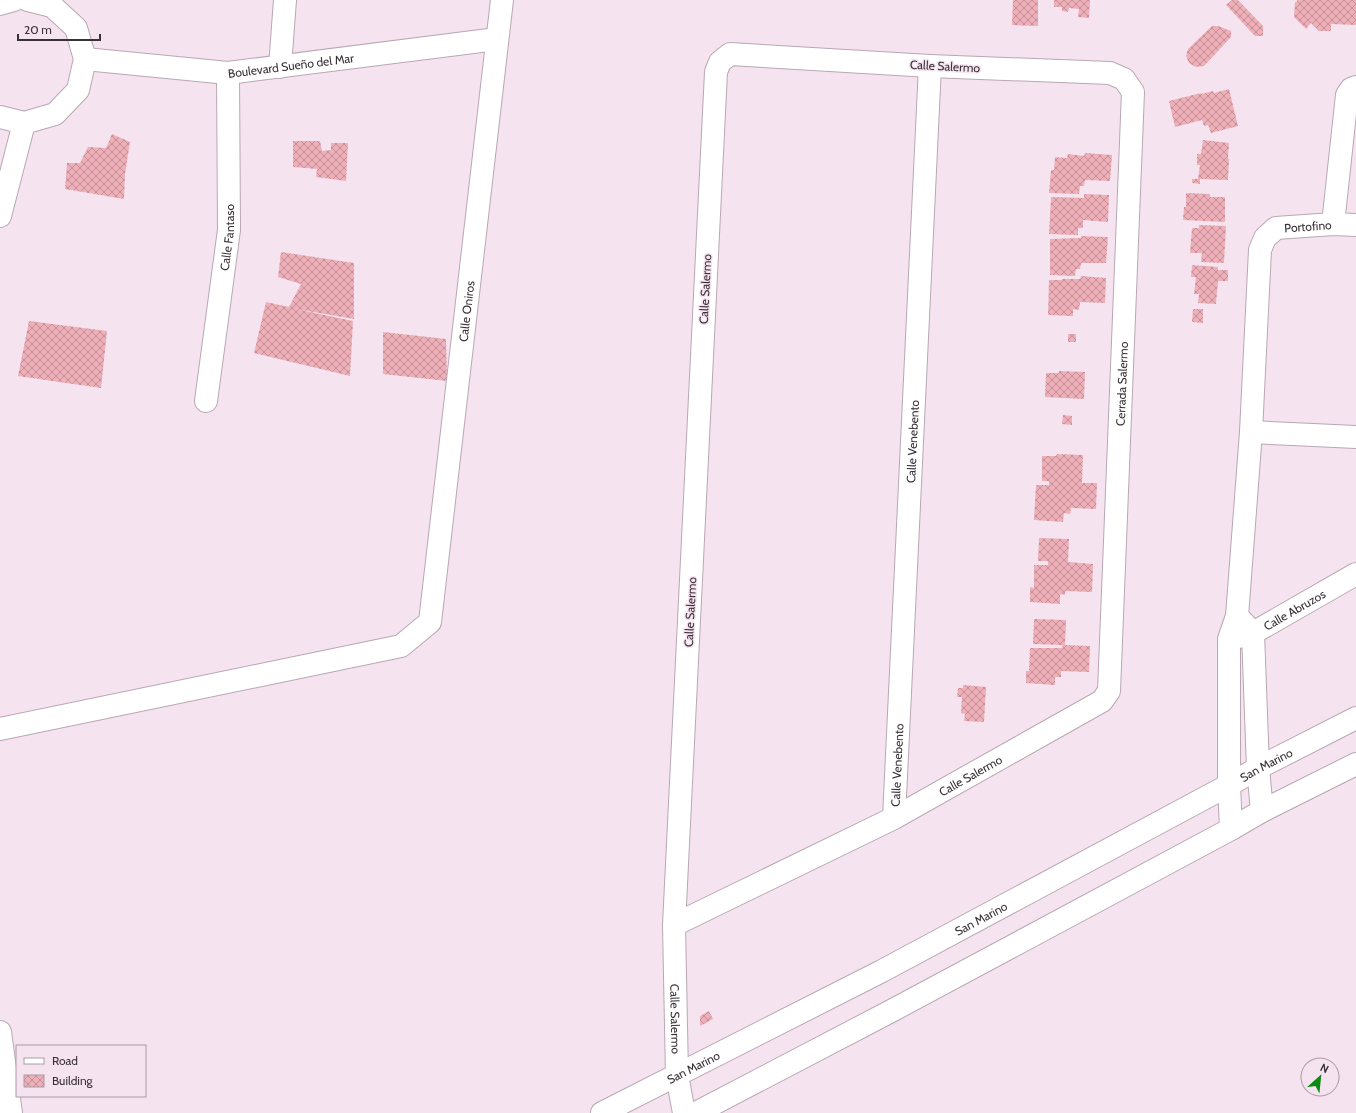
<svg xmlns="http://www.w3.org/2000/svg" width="1356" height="1113" font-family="Cabin,sans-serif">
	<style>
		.building { fill: url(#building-cross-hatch) }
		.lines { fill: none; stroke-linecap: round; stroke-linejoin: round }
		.minor-casing { stroke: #b9a7b4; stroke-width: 24 }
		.minor { stroke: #fff; stroke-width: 22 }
		.labels { text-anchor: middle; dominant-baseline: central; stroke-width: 3; stroke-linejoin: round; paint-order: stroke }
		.street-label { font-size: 12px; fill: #383136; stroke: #f6e3f0 }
	</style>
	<defs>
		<pattern id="building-cross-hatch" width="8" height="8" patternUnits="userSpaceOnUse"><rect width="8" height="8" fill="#efafb8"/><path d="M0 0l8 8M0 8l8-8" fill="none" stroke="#c38f96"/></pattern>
	</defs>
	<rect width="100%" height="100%" fill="#f6e3f0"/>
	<path class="building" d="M1013 0H1038V26L1012 25Z
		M1054 0H1090L1089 18 1078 17 1079 9 1069 8 1068 12 1062 11V7H1054Z
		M1232 0H1238L1263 26V36H1255L1226 5Z
		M1297 0H1356V25L1331 24V31H1319L1311 23 1306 29 1294 17 1295 2H1297Z
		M1212 26H1218L1231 31V37L1204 66 1196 67 1189 63 1186 56 1188 49Z
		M1229 89 1238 126 1211 133 1208 125 1204 126 1202 120 1175 127 1169 101 1201 93V94L1213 91 1214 93Z
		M112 134 130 142 125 174 124 199 65 189 67 163H80L88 147 106 148Z
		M1203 140 1229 143 1228 158 1229 159 1228 180 1200 179V184L1192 183V179H1198L1200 165H1197V154H1201Z
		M293 141H320L322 151 331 150V143H348L346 181 316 177 317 169 293 167Z
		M1085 153 1112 155 1110 181 1085 180 1084 186H1080L1079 194 1049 193 1051 170H1054L1055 157 1067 158 1068 154 1084 156Z
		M1186 193 1210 194V197H1225V222L1183 220 1184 207H1186Z
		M1084 194 1109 195 1108 222 1083 220V228H1078V235L1049 234 1051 197 1084 198Z
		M1199 225 1226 226 1224 263 1201 262 1202 253H1190L1192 228H1199Z
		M1081 236 1108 237 1106 263H1081L1080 269H1076L1075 276 1050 275V239L1081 238Z
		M281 252 354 263V319L296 309 353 321 350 376 254 353 266 302 289 307 301 284 278 277Z
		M1192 265 1218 267V270H1228V281H1218L1216 304 1198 303 1199 294H1194L1196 277H1191Z
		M1081 276 1106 278 1105 303 1080 302 1079 310 1073 309V316L1048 315 1049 280H1062V279H1080Z
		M1193 309H1203V323L1192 322Z
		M29 321 107 331 101 388 18 376Z
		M383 332 446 339 447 381 383 374Z
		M1068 334H1076V342H1068Z
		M1059 371 1085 372 1084 399 1045 397 1046 373H1059Z
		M1063 415 1072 416V425L1062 424Z
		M1057 454 1083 455 1082 483H1097L1096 509 1071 508 1070 514 1064 513 1063 522 1034 520 1036 485H1049V481H1042V456H1056Z
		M1039 538 1069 539 1068 562 1093 564 1092 592 1065 591V595L1060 594V604L1030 602V587L1034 588V565H1048V561H1038Z
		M1034 619 1066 620 1065 645 1090 646 1089 672 1061 671V677H1055V685L1026 683V671H1029L1030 648H1063L1062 645 1033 644Z
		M963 685 986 687 984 722 964 721 965 714 961 713 962 697H957L958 688H963Z
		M709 1011 713 1019 700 1026V1016Z"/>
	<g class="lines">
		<defs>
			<g id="minor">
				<path d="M0 4 14 0"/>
				<path id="s1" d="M85 59 228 73 497 39"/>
				<path d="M280 67 285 0"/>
				<path d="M0 117 24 123 55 114 78 90 85 59 76 28 52 6 28 0"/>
				<path d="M0 216 24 123"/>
				<path d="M1333 224 1347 95 1351 89 1356 87"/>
				<path id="s2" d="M206 401 229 230 228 73"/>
				<path d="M1251 432 1356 437"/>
				<path d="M1237 616 1253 633 1258 768 1262 811"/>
				<path id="s3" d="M1239 637 1253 633 1356 574"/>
				<path id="s4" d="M0 729 401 646 430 622 502 0"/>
				<path id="s5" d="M894 818 930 66"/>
				<path id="s6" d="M1231 829 1229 785V639L1237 616 1251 432 1260 250 1265 238 1276 228 1333 224 1356 225"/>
				<path id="s7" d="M674 925 894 818 1102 701 1109 691 1133 92 1124 79 1110 73 930 66 730 54 720 62 716 72 674 925 677 1075 684 1113"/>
				<path d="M0 1032 11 1113"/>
				<path id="s8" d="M602 1113 882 971 1229 785 1258 768 1356 718"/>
				<path d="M696 1113 895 1009 1231 829 1262 811 1356 764"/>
			</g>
		</defs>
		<use href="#minor" class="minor-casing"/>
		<use href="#minor" class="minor"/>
	</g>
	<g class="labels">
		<g class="street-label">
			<text stroke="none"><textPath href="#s1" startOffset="207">Boulevard Sueño del Mar</textPath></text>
			<text transform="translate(945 66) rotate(3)">Calle Salermo</text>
			<text stroke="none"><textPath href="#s6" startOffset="641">Portofino</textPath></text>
			<text stroke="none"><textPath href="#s2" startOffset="165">Calle Fantaso</textPath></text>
			<text transform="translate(705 289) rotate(-87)">Calle Salermo</text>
			<text stroke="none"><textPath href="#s4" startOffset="760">Calle Oniros</textPath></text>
			<text stroke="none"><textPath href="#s7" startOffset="803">Cerrada Salermo</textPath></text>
			<text stroke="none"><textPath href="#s5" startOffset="377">Calle Venebento</textPath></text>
			<text stroke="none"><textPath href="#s3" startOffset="62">Calle Abruzos</textPath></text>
			<text transform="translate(690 612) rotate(-87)">Calle Salermo</text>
			<text stroke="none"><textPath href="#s5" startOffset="53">Calle Venebento</textPath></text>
			<text stroke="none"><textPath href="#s8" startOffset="750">San Marino</textPath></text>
			<text stroke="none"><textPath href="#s7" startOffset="332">Calle Salermo</textPath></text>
			<text stroke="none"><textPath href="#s8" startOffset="426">San Marino</textPath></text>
			<text stroke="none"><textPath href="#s7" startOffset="2478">Calle Salermo</textPath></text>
			<text stroke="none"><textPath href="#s8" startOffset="102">San Marino</textPath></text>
		</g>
	</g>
	<rect x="16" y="1045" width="130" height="52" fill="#f6e3f0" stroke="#aa9ca6"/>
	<rect x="24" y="1058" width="20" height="6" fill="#ffffff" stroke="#aa9ca6"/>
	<text x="52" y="1065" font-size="12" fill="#383136">Road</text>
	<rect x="24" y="1075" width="20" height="12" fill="url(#building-cross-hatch)" stroke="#aa9ca6"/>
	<text x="52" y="1085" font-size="12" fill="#383136">Building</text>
	<g transform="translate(1320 1077) rotate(27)"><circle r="19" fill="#f6e3f0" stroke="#aa9ca6"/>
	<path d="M0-3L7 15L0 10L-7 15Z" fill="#0b8a14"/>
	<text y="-6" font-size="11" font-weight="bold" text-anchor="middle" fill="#383136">N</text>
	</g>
	<path d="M18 34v6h82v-6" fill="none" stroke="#383136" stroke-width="2"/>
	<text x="24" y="34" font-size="12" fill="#383136" stroke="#f6e3f0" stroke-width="3" paint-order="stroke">20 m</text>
</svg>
